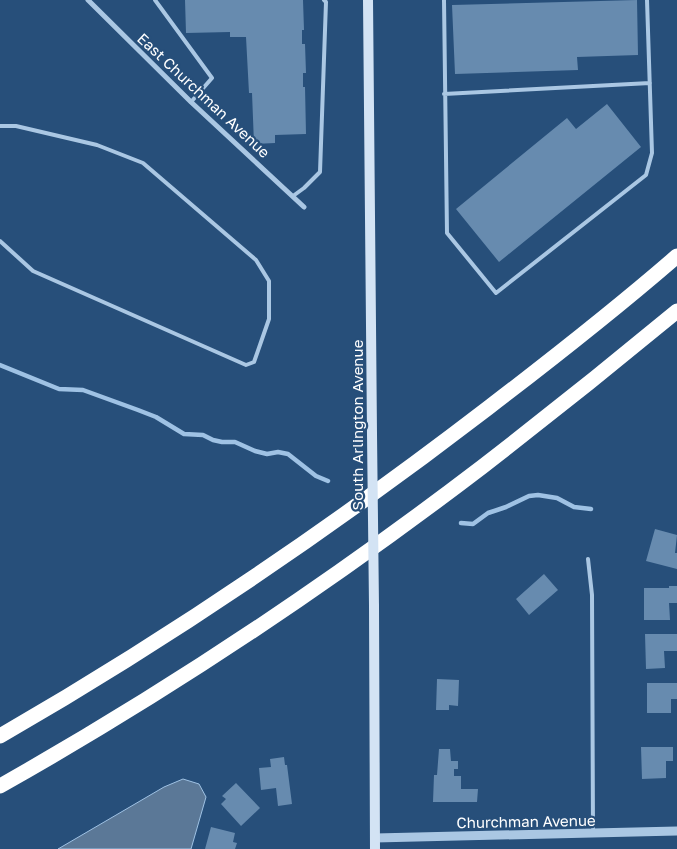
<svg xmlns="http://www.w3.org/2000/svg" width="677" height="849" font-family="'Golos Text',sans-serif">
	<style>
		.water { fill: #5b7897; stroke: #9fc2e4 }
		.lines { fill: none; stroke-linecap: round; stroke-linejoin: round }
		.stream { stroke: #9fc2e4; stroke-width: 4.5 }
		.building { fill: #678baf }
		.service { stroke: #aac7e3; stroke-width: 4 }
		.minor { stroke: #aac7e3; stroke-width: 5 }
		.tertiary { stroke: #aac7e3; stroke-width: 9 }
		.secondary { stroke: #d3e3f4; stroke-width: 10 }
		.motorway { stroke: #fff; stroke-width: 15 }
		.secondary-bridge { stroke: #d3e3f4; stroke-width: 10 }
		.labels { text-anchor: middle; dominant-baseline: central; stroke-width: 4.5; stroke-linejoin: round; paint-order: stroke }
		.street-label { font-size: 15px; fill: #fff; stroke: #274f7a }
	</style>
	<rect width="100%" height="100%" fill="#274f7a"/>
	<path class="water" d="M183 779 199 784 206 797 191 849H58L164 787Z"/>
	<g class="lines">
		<path class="stream" d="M0 365 59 389 83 390 138 410 156 417 184 434 203 435 213 440 222 442H235L255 451 267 454 278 452 288 454 316 476 328 481
			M461 523 473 524 488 513 506 507 529 496 538 495 557 498 574 507 591 509"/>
	</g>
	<path class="building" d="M185 0H303L304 30H302V44H305L306 73H303V87H305L306 134 275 135V143L254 144 252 93H249L246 37H230V32L186 33Z
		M637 0 638 55 577 57 578 70 455 74 452 5Z
		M607 104 641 147 499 262 456 209 567 118 576 129Z
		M655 529 677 535 675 553H677V569L646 561Z
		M544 574 558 590 529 615 516 599Z
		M669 586H677V603H669L670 620H644V588H669Z
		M645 634H677V651H664L665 668 646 669Z
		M437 679 459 680 458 706 449 705V710H436Z
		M647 683H677V699H671V713H647Z
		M641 747H673V761H666V778L642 779Z
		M439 749H450L451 761H458V769H454V776H461V789H478L477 802H433L434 775H437Z
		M284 757 285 765H287L292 804 278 806 276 788 261 790 259 768 271 767 270 759Z
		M236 783 260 808 241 826 221 804 226 799 222 796Z
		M211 827 235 833 233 842 237 843 235 849H205Z"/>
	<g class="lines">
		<path class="service" d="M155 0 212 78 191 102
			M444 0 447 233 496 293 646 175 652 153 647 0
			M444 94 650 83
			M0 126H16L97 145 143 163 256 260 269 281V319L254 362 246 365 33 271 0 241
			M293 196 304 188 320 172 326 2 324 0
			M588 559 592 595 593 833"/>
		<path class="minor" d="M88 0 191 102 304 207"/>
		<path class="tertiary" d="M375 838 677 831"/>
		<path class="secondary" d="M368 0 372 434
			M374 606 375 849"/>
		<path class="motorway" d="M0 736C170 638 333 527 488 408 552 359 616 309 677 256
			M0 786C167 692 330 583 482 467 548 416 613 364 677 311"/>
		<path class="secondary-bridge" d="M372 434 374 606"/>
	</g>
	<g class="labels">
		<g class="street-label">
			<text transform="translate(204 95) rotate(43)">East Churchman Avenue</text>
			<text transform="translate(357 425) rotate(-90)">South Arlington Avenue</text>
			<text transform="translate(526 821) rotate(-1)">Churchman Avenue</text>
		</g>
	</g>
</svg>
